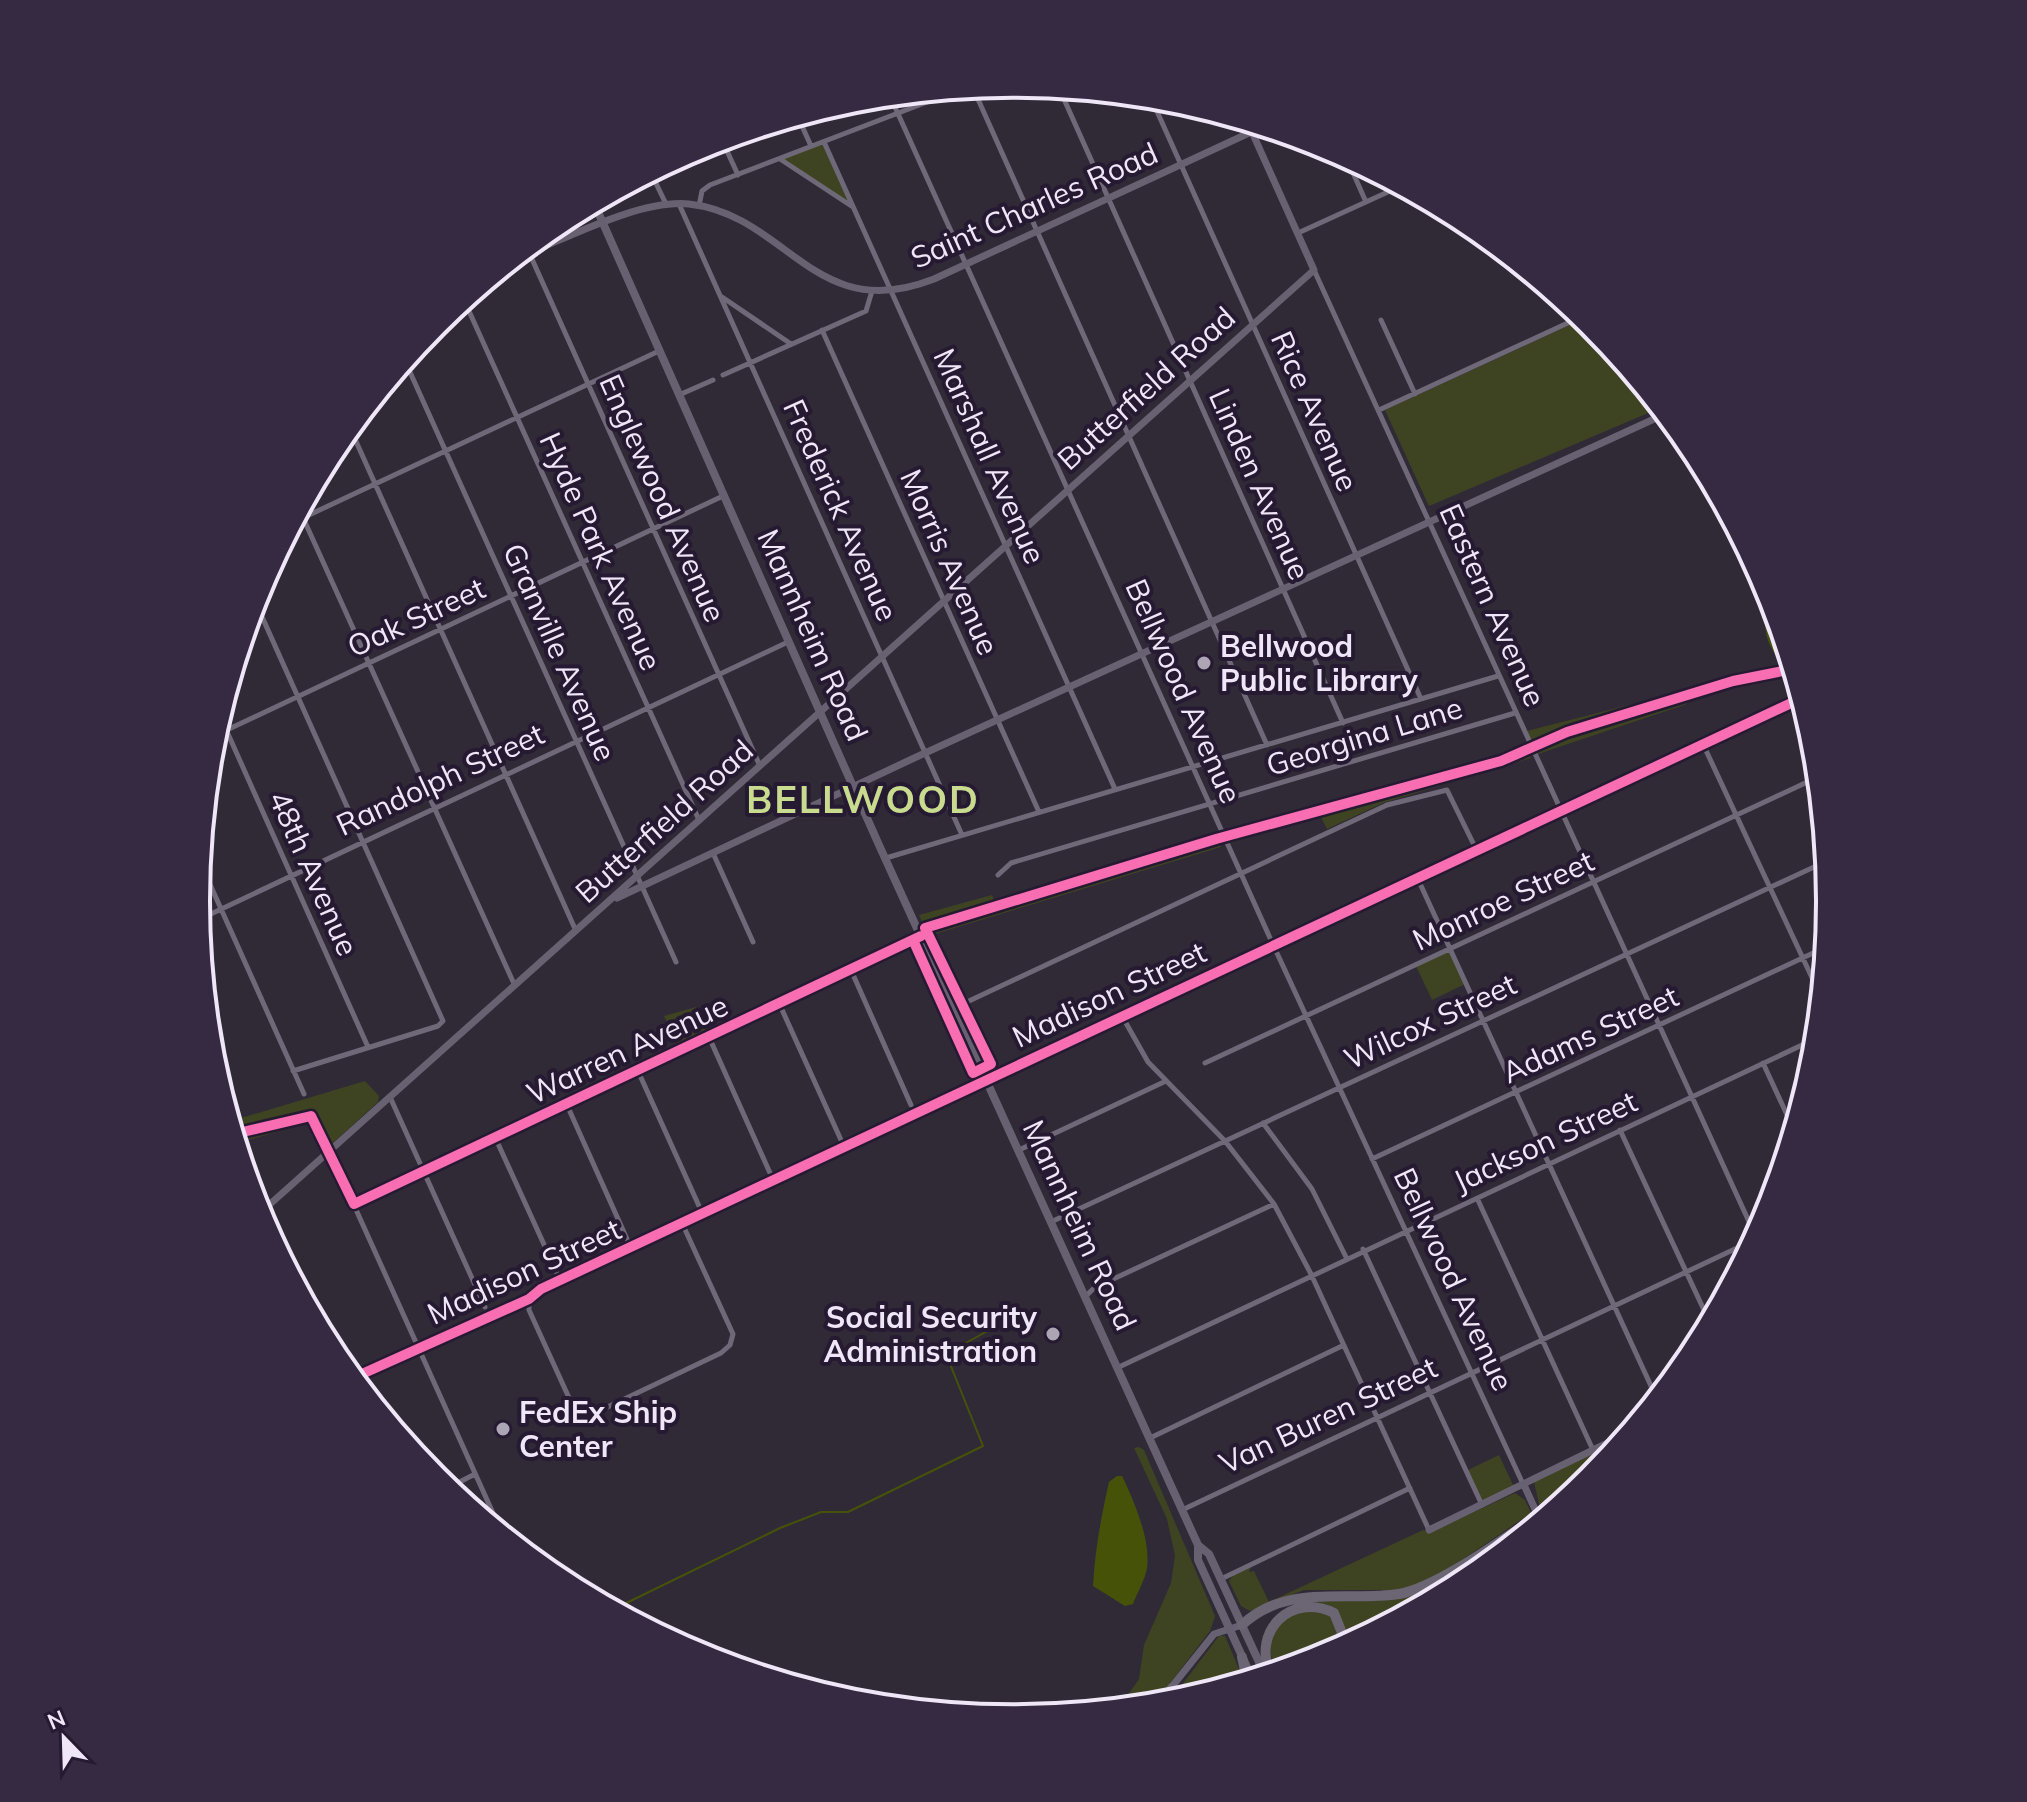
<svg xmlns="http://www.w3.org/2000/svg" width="2027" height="1802" font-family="Mulish,sans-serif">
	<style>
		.green { fill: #3e4422 }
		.water { fill: #475209 }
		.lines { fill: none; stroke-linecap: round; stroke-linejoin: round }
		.stream { stroke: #475209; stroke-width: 2 }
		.street { stroke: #6f6878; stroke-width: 5 }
		.secondary { stroke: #686172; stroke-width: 7 }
		.primary { stroke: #676071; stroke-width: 8 }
		.highway { stroke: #6c6573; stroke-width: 10 }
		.cycleway-casing { stroke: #261a33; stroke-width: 15 }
		.cycleway { stroke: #f96db3; stroke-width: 10 }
		.poi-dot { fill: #aca5b4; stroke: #261a33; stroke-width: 3 }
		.labels { text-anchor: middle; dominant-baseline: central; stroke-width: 8; stroke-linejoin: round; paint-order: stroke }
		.street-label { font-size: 30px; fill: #efe7f8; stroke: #261a33 }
		.poi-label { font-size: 30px; font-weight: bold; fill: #efe7f8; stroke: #261a33; text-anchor: start }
		.district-label { font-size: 38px; font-weight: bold; letter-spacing: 2px; fill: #c9db8f; stroke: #261a33 }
		.rim { fill: none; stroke: #efe7f8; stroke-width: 4 }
	</style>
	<rect width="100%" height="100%" fill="#302a37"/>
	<path class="green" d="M825 143 852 205 783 159Z
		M1585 318 1660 408 1429 506 1385 410Z
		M1781 666 1788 673 1696 698 1684 705 1538 754 1527 731Z
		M1526 747 1531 758 1383 803 1327 829 1321 817 1231 843 1226 832Z
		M1217 833 1221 847 928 936 919 915 992 895 994 900Z
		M1450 950 1465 984 1432 1000 1416 966Z
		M696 1007 707 1032 679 1046 664 1016Z
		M365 1081 379 1096 378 1102 325 1150 312 1122 237 1143 231 1121Z
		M1624 1438 1593 1476 1540 1508 1534 1482Z
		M1139 1447 1144 1450 1215 1616 1210 1631 1154 1704 1119 1708 1139 1679 1144 1645 1171 1583 1175 1556 1167 1519 1134 1448Z
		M1499 1455 1514 1487 1483 1502 1468 1470Z
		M1515 1493 1525 1500 1531 1513 1438 1576 1403 1590H1304L1250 1611 1241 1606 1229 1581 1234 1574 1251 1567 1249 1572 1254 1571 1269 1602 1423 1530 1429 1533Z
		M1496 1547 1428 1601 1340 1648C1349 1622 1339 1604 1310 1602L1384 1599Z
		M1309 1609 1329 1614C1358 1656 1302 1663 1273 1672L1269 1634 1285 1617Z
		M1219 1636H1225L1244 1681 1168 1703Z"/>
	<path class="water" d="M1117 1476H1122C1134 1501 1151 1540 1147 1568 1145 1580 1137 1593 1133 1604L1125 1606 1093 1586C1095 1549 1101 1518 1109 1482Z"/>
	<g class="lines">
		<path class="stream" d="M1770 594C1761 634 1767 647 1795 676
			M614 1609 780 1528 821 1512H848L983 1446 946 1354 1002 1323"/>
		<path class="street" d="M973 88 1267 745
			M1059 88 1343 723
			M890 96 1270 938 1523 1484
			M1151 98 1421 699
			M798 117 811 146
			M722 140 738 175
			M824 142 1115 789
			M1346 157 1366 202
			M780 159 853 207
			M651 173 666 204
			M679 204 962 835
			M699 206 702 191 710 185 961 89
			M1298 233 1401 186
			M527 248 760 766
			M1314 270 1756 1237
			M722 297 791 344
			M464 300 699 820
			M1381 320 1415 394
			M822 330 1039 812
			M405 361 676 962
			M723 375 866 311 872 291
			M679 395 713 380
			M1379 410 1583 316
			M350 428 576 931
			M300 511 515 986
			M294 522 659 351
			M255 601 443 1021 438 1026 293 1071
			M220 716 368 1047
			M214 736 723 496
			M1703 744 1821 997
			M713 853 753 942
			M886 858 1498 676
			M200 862 304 1094
			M998 875 1011 863 1515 713
			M1417 877 1657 1399
			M198 920 788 642
			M851 970 911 1105
			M779 1003 841 1140
			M954 1008 1387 805 1447 790 1476 849
			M1122 1016 1148 1062 1225 1141 1274 1204 1311 1274 1429 1530
			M709 1037 770 1173
			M1205 1063 1818 777
			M1763 1063 1794 1130
			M638 1071 699 1206
			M390 1097 485 1307
			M567 1105 627 1239
			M1263 1123 1312 1189 1346 1257
			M1620 1130 1710 1323
			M495 1137 557 1273
			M241 1145 336 1357
			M1019 1150 1166 1081
			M330 1152 502 1533
			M1372 1159 1826 947
			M1477 1198 1593 1450
			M354 1204 921 937
			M1053 1221 1827 861
			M1363 1249 1482 1505
			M1087 1295 1094 1288 1274 1204
			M529 1300V1310L570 1400 585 1413H595L721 1353 730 1345 733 1334 682 1223
			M1119 1367 1817 1038
			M353 1378 417 1348
			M1150 1438 1344 1345
			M448 1488 475 1474
			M1182 1510 1754 1240
			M1221 1579 1410 1488"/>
		<path class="secondary" d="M514 259C562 241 638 199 689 204 788 215 814 326 934 279L1262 127
			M617 898 912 759 1665 414
			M259 1214 1314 270 1252 132
			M417 1348 529 1299 541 1289 1802 698
			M1524 1485 1540 1520
			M1429 1530 1628 1433
			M1158 1704 1214 1634 1242 1625"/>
		<path class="primary" d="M594 203 879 845 1198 1545V1560L1252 1678
			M1198 1545 1209 1554 1265 1675"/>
		<path class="highway" d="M1242 1625C1286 1583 1346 1602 1399 1594 1446 1586 1537 1513 1583 1486
			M1242 1657 1247 1680
			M1270 1673C1252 1630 1292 1592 1334 1613L1342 1633 1335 1651
			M1164 1703 1172 1688"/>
		<defs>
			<path id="cycleway" d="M913 940 973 1073 991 1064 925 928 1216 839 1501 761 1567 732 1733 681 1793 669
				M234 1134 311 1116 354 1204 921 936
				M353 1378 529 1299 541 1289 1802 698"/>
		</defs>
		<use href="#cycleway" class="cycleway-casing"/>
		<use href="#cycleway" class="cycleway"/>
	</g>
	<g class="poi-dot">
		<circle cx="1204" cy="663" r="8"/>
		<circle cx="1053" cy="1334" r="8"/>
		<circle cx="503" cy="1429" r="8"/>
	</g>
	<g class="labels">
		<g class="street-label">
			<text transform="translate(1034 205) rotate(-24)">Saint Charles Road</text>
			<text transform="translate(1146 388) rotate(-42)">Butterfield Road</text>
			<text transform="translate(1315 411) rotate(66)">Rice Avenue</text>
			<text transform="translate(990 456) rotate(66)">Marshall Avenue</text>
			<text transform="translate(1260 484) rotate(66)">Linden Avenue</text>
			<text transform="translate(663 498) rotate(66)">Englewood Avenue</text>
			<text transform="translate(841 510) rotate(66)">Frederick Avenue</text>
			<text transform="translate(601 551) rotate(66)">Hyde Park Avenue</text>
			<text transform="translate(950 562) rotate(66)">Morris Avenue</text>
			<text transform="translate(1493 605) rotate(66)">Eastern Avenue</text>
			<text transform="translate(416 617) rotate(-25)">Oak Street</text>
			<text transform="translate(813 635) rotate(66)">Mannheim Road</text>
			<text transform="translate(560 652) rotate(66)">Granville Avenue</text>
			<text transform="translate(1184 691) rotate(66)">Bellwood Avenue</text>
			<text transform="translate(1364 736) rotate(-17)">Georgina Lane</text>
			<text transform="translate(440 779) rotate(-25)">Randolph Street</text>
			<text transform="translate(664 821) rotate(-42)">Butterfield Road</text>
			<text transform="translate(314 873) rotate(66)">48th Avenue</text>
			<text transform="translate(1503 900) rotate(-25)">Monroe Street</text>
			<text transform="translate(1109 994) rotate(-25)">Madison Street</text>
			<text transform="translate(1430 1021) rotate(-25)">Wilcox Street</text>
			<text transform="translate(1590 1034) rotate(-25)">Adams Street</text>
			<text transform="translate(627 1049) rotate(-25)">Warren Avenue</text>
			<text transform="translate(1545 1141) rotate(-25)">Jackson Street</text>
			<text transform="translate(1080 1225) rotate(65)">Mannheim Road</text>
			<text transform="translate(524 1271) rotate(-25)">Madison Street</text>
			<text transform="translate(1454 1279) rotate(65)">Bellwood Avenue</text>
			<text transform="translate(1328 1415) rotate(-25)">Van Buren Street</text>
		</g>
		<g class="poi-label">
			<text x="1220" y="646">Bellwood<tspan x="1220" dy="34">Public Library</tspan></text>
			<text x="1037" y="1317" text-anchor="end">Social Security<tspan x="1037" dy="34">Administration</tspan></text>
			<text x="519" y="1412">FedEx Ship<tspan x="519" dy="34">Center</tspan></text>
		</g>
		<g class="district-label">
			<text x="863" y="799">BELLWOOD</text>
		</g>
	</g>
	<path d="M0 0H2027V1802H0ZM210 901a803 803 0 1 1 1606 0a803 803 0 1 1-1606 0Z" fill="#362a43" fill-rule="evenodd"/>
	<path class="rim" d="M210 901a803 803 0 1 1 1606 0a803 803 0 1 1-1606 0Z"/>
	<g transform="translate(64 1738) rotate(337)" stroke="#261a33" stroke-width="6" paint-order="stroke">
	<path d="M0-6L14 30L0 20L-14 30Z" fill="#efe7f8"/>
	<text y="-12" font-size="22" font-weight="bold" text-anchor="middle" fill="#efe7f8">N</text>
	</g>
</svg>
